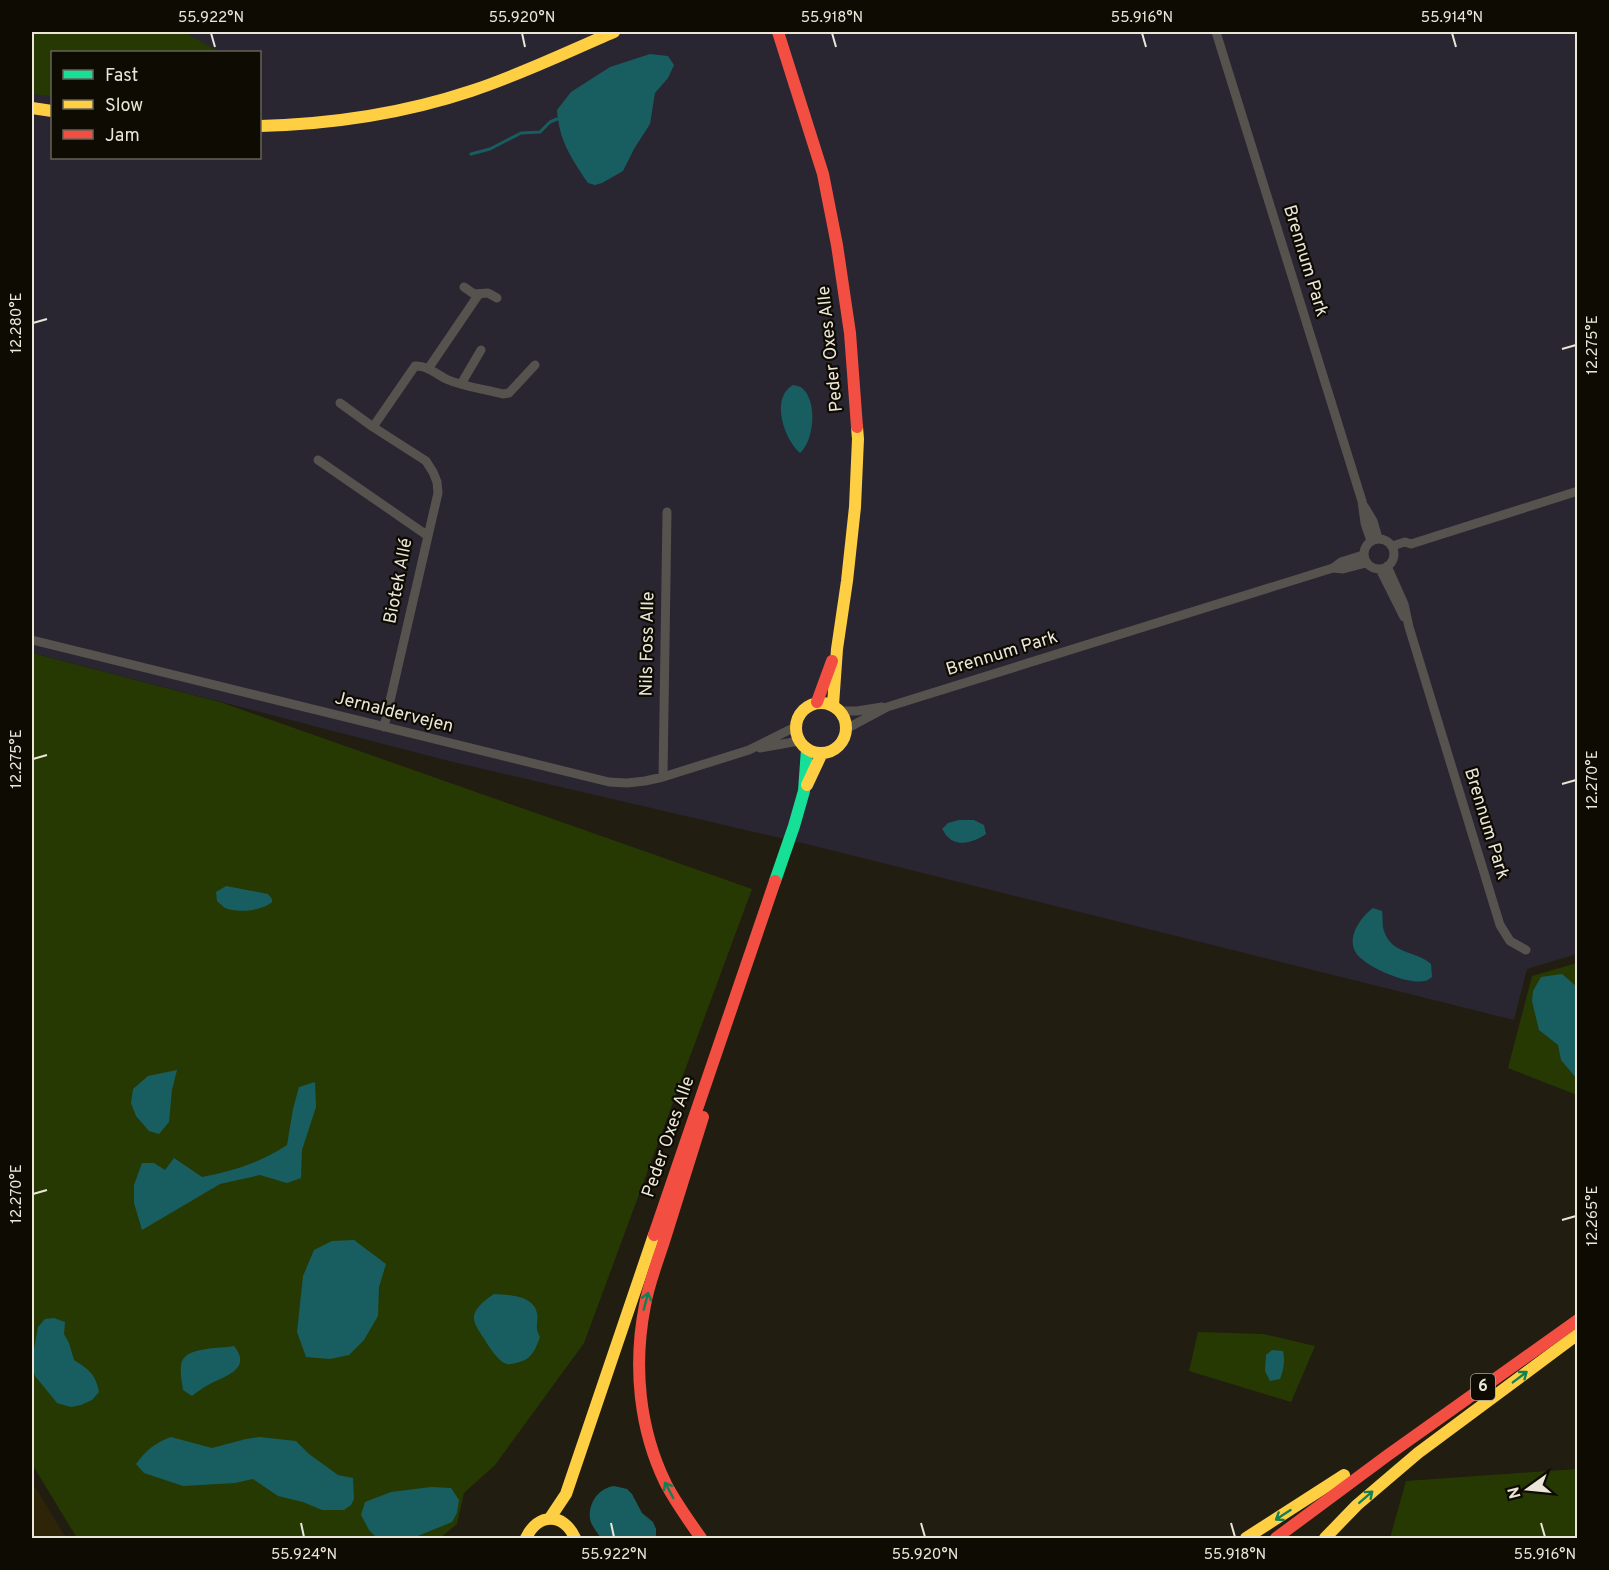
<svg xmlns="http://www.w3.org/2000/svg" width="1609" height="1570" font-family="Overpass,sans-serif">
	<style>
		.commercial { fill: #292531; fill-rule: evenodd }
		.built { fill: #2e2408 }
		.green { fill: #273902 }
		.water { fill: #185e60 }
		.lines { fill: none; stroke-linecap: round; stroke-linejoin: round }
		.stream { stroke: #185e60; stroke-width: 3 }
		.street { stroke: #56524e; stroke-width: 9 }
		.fast { stroke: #16e098; stroke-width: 12 }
		.slow { stroke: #ffcf43; stroke-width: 12 }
		.jam { stroke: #f24e42; stroke-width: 12 }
		.oneway { stroke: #128055 }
		.ticks { fill: none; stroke: #ebe6d8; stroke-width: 2 }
		.labels { text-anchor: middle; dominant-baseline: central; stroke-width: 4.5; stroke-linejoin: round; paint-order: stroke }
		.shield { fill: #0e0b03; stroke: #a9a498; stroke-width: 1.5 }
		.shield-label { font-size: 16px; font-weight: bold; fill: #ebe6d8 }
		.street-label { font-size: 18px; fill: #ebe6d8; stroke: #0e0b03 }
		.neatline { fill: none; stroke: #ebe6d8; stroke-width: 2 }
		.ticks-label { font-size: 15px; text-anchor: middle; fill: #ebe6d8 }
	</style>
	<rect width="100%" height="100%" fill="#221d11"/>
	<path class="commercial" d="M32 32H1577V954L1527 969 1514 1020 806 844 449 761 32 653ZM52 52H260V158H52Z"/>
	<path class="built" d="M32 1482 66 1538H32Z"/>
	<path class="green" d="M32 32H190L189 35 220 52H52V96L32 94Z
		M32 653 220 702 752 889 584 1343 495 1465 464 1493 457 1524 440 1538H77L32 1464Z
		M1577 963V1095L1508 1068 1532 976Z
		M1198 1332 1263 1334 1315 1346 1291 1402 1189 1371Z
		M1577 1469V1538H1390L1406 1481Z"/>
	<path class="water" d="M650 54 668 56 674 65 668 78 655 93 650 124 634 149 623 171 602 183 595 185 588 183C571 158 559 140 557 110L571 92 610 67Z
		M793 385C796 386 800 386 802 388 818 401 814 441 800 453 784 439 770 398 793 385Z
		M959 820H974L984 825 986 834C976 841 959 848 948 837 945 835 944 831 942 829L948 823Z
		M226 886 268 894 272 899V902C262 911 237 913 225 908 224 907 218 902 217 901L216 892Z
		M1373 908 1382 911C1383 917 1382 925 1384 931 1392 955 1415 950 1431 964L1432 977C1429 979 1427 981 1424 981 1408 985 1365 967 1356 953 1346 937 1361 917 1373 908Z
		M1562 974 1577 987V1079L1561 1060 1558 1045 1539 1030 1532 1001 1533 991 1541 977Z
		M177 1070 172 1090 169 1122 159 1134 149 1131 136 1116 131 1103 133 1089 148 1076Z
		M315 1082 316 1107 302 1150 301 1178 287 1183 260 1175 220 1184 142 1230 134 1203V1185L142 1163H154L165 1170 174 1158 202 1177C234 1171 259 1163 287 1145L293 1109 299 1087Z
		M354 1240 386 1264 379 1287 378 1316 364 1340 349 1355 330 1359 306 1357 297 1332 303 1276 314 1250 332 1241Z
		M494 1294C509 1295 533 1295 537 1313 539 1323 534 1327 540 1337 535 1351 531 1360 516 1363 514 1363 509 1365 507 1364 499 1362 489 1347 485 1340 481 1334 475 1326 474 1319 473 1309 486 1299 494 1294Z
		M54 1318 65 1322 64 1334 69 1343 74 1360C88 1369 96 1374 99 1392L92 1400 81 1405 71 1407 57 1403 35 1376 32 1365V1360L38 1327 45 1319Z
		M234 1346C253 1370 224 1376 208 1385 202 1388 197 1392 192 1396L183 1390C182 1382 180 1374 181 1366 182 1346 219 1349 234 1346Z
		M1272 1350 1283 1351C1285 1362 1284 1368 1280 1379L1270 1381 1265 1371 1266 1355Z
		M171 1437 212 1448 246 1439 259 1437 296 1441 309 1454 338 1475 353 1478 354 1499 351 1505 344 1510H322L303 1502 278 1496 253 1479 235 1483 183 1486 144 1473 136 1464C146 1450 155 1443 171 1437Z
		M614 1486 627 1489 632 1494 642 1513 653 1522 656 1529V1538H602L600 1537C597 1532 591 1525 590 1519 588 1504 598 1488 614 1486Z
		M431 1487 451 1488 459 1500 457 1513 452 1522 413 1538H377L369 1530 361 1515 365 1502 391 1492Z"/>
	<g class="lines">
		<path class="stream" d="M471 154 490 149 521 133 540 132 550 122 557 119"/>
		<path class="street" d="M1216 32 1362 501 1365 523 1371 541
			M464 287 474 294 488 293 497 298
			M428 369 479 294
			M461 384 481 350
			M340 403 373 427 426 461 433 472 437 482 438 493 428 536
			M373 427 415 366C427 365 436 374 446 379 464 387 484 389 503 394L509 393 535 365
			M318 460 428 536 384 727
			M1364 506 1373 521 1378 538
			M1364 554a15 15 0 1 1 30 0a15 15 0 1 1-30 0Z
			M1392 546 1405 542 1411 544 1578 491
			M1387 566 1404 604 1409 627 1500 925 1510 941 1526 950
			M1333 568 1343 569 1366 563
			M1380 569 1404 617
			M32 640 609 782 627 783 645 781 663 777 749 750 795 727
			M840 711H857L882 707
			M846 729 887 707 1333 568 1341 562 1363 555
			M760 748 799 741
			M663 777 667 512"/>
		<path class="fast" d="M775 881 794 826 804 791 807 749"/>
		<path class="slow" d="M32 108 52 111
			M260 126C332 124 402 114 471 91 520 75 567 52 614 32
			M796 728a25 25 0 1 1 50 0a25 25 0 1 1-50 0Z
			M833 705 837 649 847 581 855 507 858 439 857 427
			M807 785 822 753
			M550 1518 566 1494 654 1235
			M526 1538C538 1513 563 1512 575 1538
			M1246 1538 1344 1475
			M1325 1538 1357 1505 1418 1453 1578 1334"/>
		<path class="jam" d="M778 32 823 174 837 245 850 333 857 427
			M817 702 832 661
			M654 1235 775 881
			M701 1538C689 1521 676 1503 666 1484 639 1429 633 1366 645 1305 649 1282 659 1258 666 1235 678 1196 691 1156 703 1117
			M1276 1538 1388 1455 1578 1320"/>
	</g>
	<defs><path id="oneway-shaft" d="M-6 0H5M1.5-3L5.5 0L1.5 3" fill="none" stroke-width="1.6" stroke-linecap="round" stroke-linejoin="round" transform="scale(1.5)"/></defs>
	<g class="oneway">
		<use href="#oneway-shaft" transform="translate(646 1301) rotate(-75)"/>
		<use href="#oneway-shaft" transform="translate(1520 1377) rotate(-37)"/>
		<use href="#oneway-shaft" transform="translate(669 1490) rotate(-118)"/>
		<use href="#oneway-shaft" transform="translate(1366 1497) rotate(-41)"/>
		<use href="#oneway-shaft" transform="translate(1283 1515) rotate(147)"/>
	</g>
	<path class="ticks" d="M211 33 215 47M522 33 525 47M832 33 836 47M1142 33 1146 47M1452 33 1456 47M33 323 47 319M1562 349 1576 345M33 759 47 755M1562 784 1576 780M33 1194 47 1190M1562 1220 1576 1216M301 1523 304 1537M611 1523 614 1537M921 1523 925 1537M1231 1523 1235 1537M1541 1523 1545 1537"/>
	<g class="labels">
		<rect class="shield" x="1471" y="1374" width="24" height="26" rx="4.5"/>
		<g class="shield-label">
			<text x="1483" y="1387">6</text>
		</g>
		<g class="street-label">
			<text transform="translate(1305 261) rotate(73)">Brennum Park</text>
			<text transform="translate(831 349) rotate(-96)">Peder Oxes Alle</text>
			<text transform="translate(399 581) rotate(-79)">Biotek Allé</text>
			<text transform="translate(648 644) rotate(-89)">Nils Foss Alle</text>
			<text transform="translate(1002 654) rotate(-17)">Brennum Park</text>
			<text transform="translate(394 713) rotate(14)">Jernaldervejen</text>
			<text transform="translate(1486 824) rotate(73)">Brennum Park</text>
			<text transform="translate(669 1137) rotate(-71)">Peder Oxes Alle</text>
		</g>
	</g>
	<rect width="1609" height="1570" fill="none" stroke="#0e0b03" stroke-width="66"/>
	<rect x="51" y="51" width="210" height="108" fill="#0e0b03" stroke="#666358" stroke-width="1.5"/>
	<rect x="63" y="70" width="30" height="9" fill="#16e098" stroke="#666358" stroke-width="1.5"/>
	<text x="105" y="81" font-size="18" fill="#ebe6d8">Fast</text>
	<rect x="63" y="100" width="30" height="9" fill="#ffcf43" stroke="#666358" stroke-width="1.5"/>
	<text x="105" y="111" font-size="18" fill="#ebe6d8">Slow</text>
	<rect x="63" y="130" width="30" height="9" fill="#f24e42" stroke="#666358" stroke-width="1.5"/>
	<text x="105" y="141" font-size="18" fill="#ebe6d8">Jam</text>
	<g transform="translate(1528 1489) rotate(255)" stroke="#0e0b03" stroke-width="4.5" paint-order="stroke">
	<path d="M0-4.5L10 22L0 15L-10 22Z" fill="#ebe6d8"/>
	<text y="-9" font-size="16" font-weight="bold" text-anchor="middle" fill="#ebe6d8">N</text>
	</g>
	<rect x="33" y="33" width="1543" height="1504" class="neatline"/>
	<g class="ticks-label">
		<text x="211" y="22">55.922°N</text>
		<text x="522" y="22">55.920°N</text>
		<text x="832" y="22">55.918°N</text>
		<text x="1142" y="22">55.916°N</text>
		<text x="1452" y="22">55.914°N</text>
		<text transform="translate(16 323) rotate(-90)" y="5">12.280°E</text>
		<text transform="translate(1592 345) rotate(-90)" y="5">12.275°E</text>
		<text transform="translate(16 759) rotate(-90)" y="5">12.275°E</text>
		<text transform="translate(1592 780) rotate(-90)" y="5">12.270°E</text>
		<text transform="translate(16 1194) rotate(-90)" y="5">12.270°E</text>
		<text transform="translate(1592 1216) rotate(-90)" y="5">12.265°E</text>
		<text x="304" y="1559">55.924°N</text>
		<text x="614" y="1559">55.922°N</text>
		<text x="925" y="1559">55.920°N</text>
		<text x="1235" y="1559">55.918°N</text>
		<text x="1545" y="1559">55.916°N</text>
	</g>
</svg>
